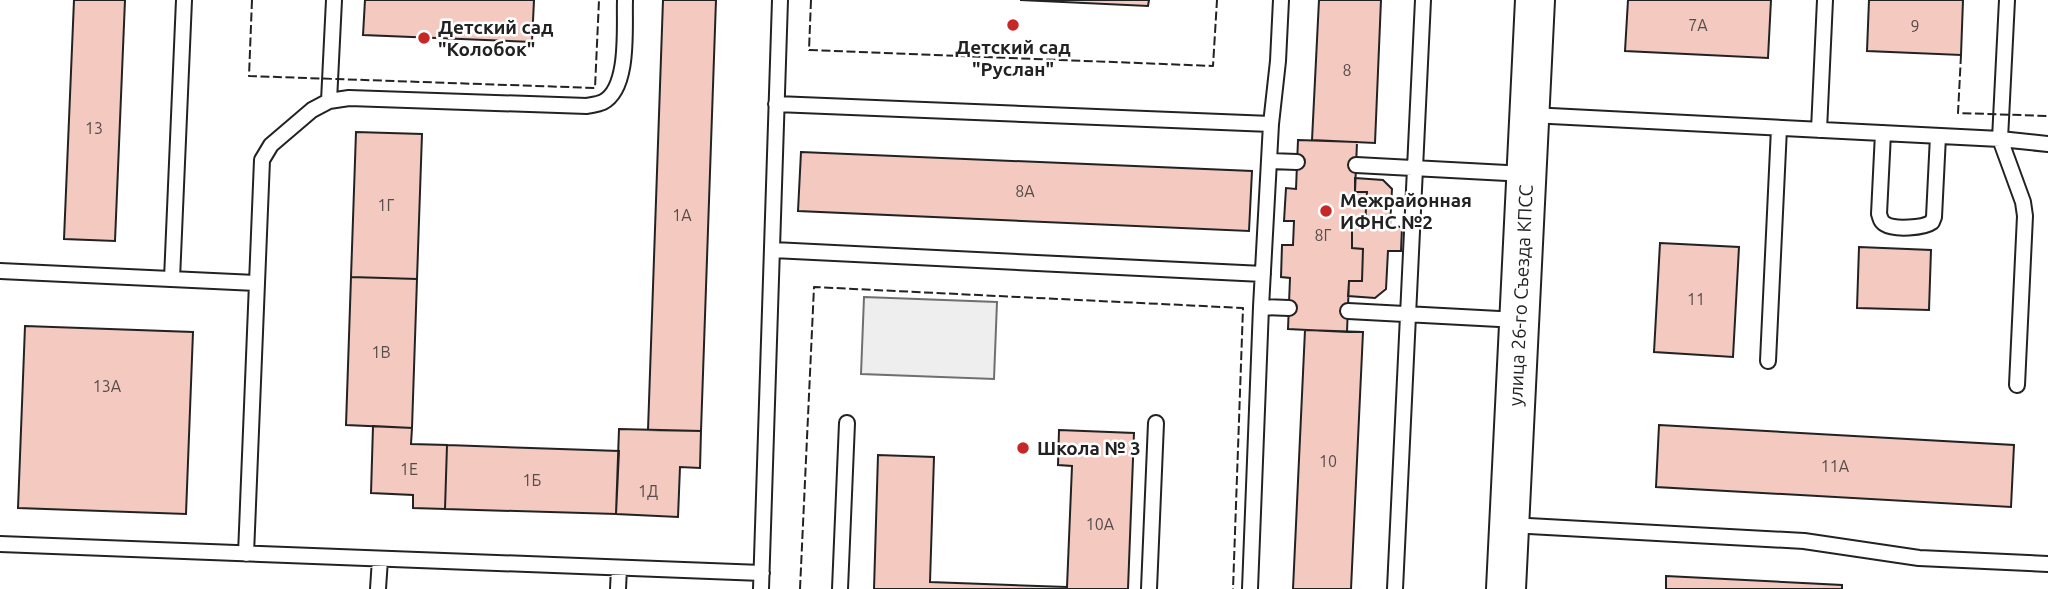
<svg xmlns="http://www.w3.org/2000/svg" width="2048" height="589" font-family="Ubuntu,sans-serif">
	<style>
		.green { fill: #eee; stroke: #6f6f6f; stroke-width: 2 }
		.building { fill: #f3c9c0; stroke: #222; stroke-width: 2 }
		.lines { fill: none; stroke-linecap: round; stroke-linejoin: round }
		.service-casing { stroke: #222; stroke-width: 18 }
		.secondary-casing { stroke: #222; stroke-width: 42 }
		.service { stroke: #fff; stroke-width: 14 }
		.secondary { stroke: #fff; stroke-width: 38 }
		.fence { stroke: #222; stroke-width: 2; stroke-dasharray: 9 3.5; stroke-linecap: butt }
		.poi-dot { fill: #c62828; stroke: #fff; stroke-width: 2.5 }
		.labels { text-anchor: middle; dominant-baseline: central; stroke-width: 5; stroke-linejoin: round; paint-order: stroke }
		.number-label { font-size: 16px; fill: #564c4a }
		.poi-label { font-size: 19px; font-weight: bold; fill: #222; stroke: #fff; text-anchor: start }
		.street-label { font-size: 19px; fill: #222; stroke: #fff }
	</style>
	<rect width="100%" height="100%" fill="#fff"/>
	<path class="green" d="M864 297 997 302 994 379 861 374Z"/>
	<path class="building" d="M74 0H125L115 241 64 239Z
		M365 0H534L532 42 363 35Z
		M663 0H716L701 431 648 430Z
		M1020 0H1149L1148 6Z
		M1319 0H1381L1375 143 1312 140Z
		M1628 0H1771L1768 58 1625 51Z
		M1869 0H1963L1961 55 1867 51Z
		M356 132 422 134 417 279 351 277Z
		M1298 140 1357 142 1355 192H1367L1365 225H1352V248L1363 249 1362 281H1349L1347 332 1288 329 1290 278 1281 277 1282 245H1293L1294 221H1284L1286 188 1296 189Z
		M801 152 1252 171 1249 231 798 211Z
		M1355 178 1383 180 1392 189 1390 226 1402 227 1401 251H1388L1386 289 1375 298 1348 296 1349 281H1362L1363 249 1352 248V225H1365L1367 192H1355Z
		M1660 243 1739 247 1733 357 1654 352Z
		M1859 247 1931 250 1929 310 1857 308Z
		M351 277 417 279 412 428 346 425Z
		M25 326 193 332 186 514 18 508Z
		M1305 330 1363 332 1351 589H1293Z
		M1659 425 2014 445 2011 507 1656 487Z
		M373 426 412 428 411 444 447 445 445 509 413 508V495L371 493Z
		M619 429 701 431 700 468 680 467 678 517 616 514Z
		M1059 430 1134 433 1128 589H874L878 455 934 457 930 582 1067 587 1072 466 1058 465Z
		M447 445 619 451 616 514 445 509Z
		M1666 576 1842 585V589H1666Z"/>
	<g class="lines">
		<defs>
			<path id="service" d="M2007 0 2000 139 2023 202 2025 216 2017 385
				M329 101 334 0
				M776 104 1271 124 1278 61 1281 0
				M1531 115 2000 139 2048 144
				M1271 124 1261 307 1289 308
				M1819 130 1825 0
				M1883 133 1879 214C1881 219 1880 221 1885 224 1894 230 1924 228 1932 222L1934 217 1938 136
				M1269 161 1297 162
				M1356 165 1526 174
				M773 250 1263 274
				M0 271 257 283
				M172 279 184 0
				M1348 311 1518 320
				M1768 361 1779 128
				M1512 525 1804 541 1919 558 2048 564
				M0 544 762 573
				M246 554 262 160 271 145 312 110 329 101 349 98 587 106C592 105 599 104 603 102 630 88 624 26 625 0
				M378 589 380 559
				M618 589 619 568
				M761 589 780 0
				M840 589 847 423
				M1149 589 1156 423
				M1250 589 1261 307
				M1395 589 1423 0"/>
			<g id="secondary">
				<path id="s1" d="M1506 589 1535 0"/>
			</g>
		</defs>
		<use href="#service" class="service-casing"/>
		<use href="#secondary" class="secondary-casing"/>
		<use href="#service" class="service"/>
		<use href="#secondary" class="secondary"/>
		<path class="fence" d="M252 0 249 76 595 88 599 0
			M811 0 809 50 1213 66 1217 0
			M1961 55 1958 113 2048 116
			M800 589 814 287 1243 308 1233 589"/>
	</g>
	<g class="poi-dot">
		<circle cx="1013" cy="25" r="7"/>
		<circle cx="424" cy="38" r="7"/>
		<circle cx="1326" cy="211" r="7"/>
		<circle cx="1023" cy="448" r="7"/>
	</g>
	<g class="labels">
		<g class="number-label">
			<text x="1698" y="25">7А</text>
			<text x="1915" y="26">9</text>
			<text x="1347" y="70">8</text>
			<text x="94" y="128">13</text>
			<text x="1025" y="191">8А</text>
			<text x="386" y="205">1Г</text>
			<text x="682" y="215">1А</text>
			<text x="1323" y="235">8Г</text>
			<text x="1696" y="299">11</text>
			<text x="381" y="352">1В</text>
			<text x="107" y="386">13А</text>
			<text x="1328" y="461">10</text>
			<text x="1835" y="466">11А</text>
			<text x="409" y="469">1Е</text>
			<text x="532" y="480">1Б</text>
			<text x="648" y="491">1Д</text>
			<text x="1100" y="524">10А</text>
		</g>
		<g class="poi-label">
			<text x="438" y="27">Детский сад<tspan x="438" dy="22">"Колобок"</tspan></text>
			<text x="1013" y="47" text-anchor="middle">Детский сад<tspan x="1013" dy="22">"Руслан"</tspan></text>
			<text x="1340" y="200">Межрайонная<tspan x="1340" dy="22">ИФНС №2</tspan></text>
			<text x="1037" y="448">Школа № 3</text>
		</g>
		<g class="street-label">
			<text stroke="none"><textPath href="#s1" startOffset="294">улица 26-го Съезда КПСС</textPath></text>
		</g>
	</g>
</svg>
